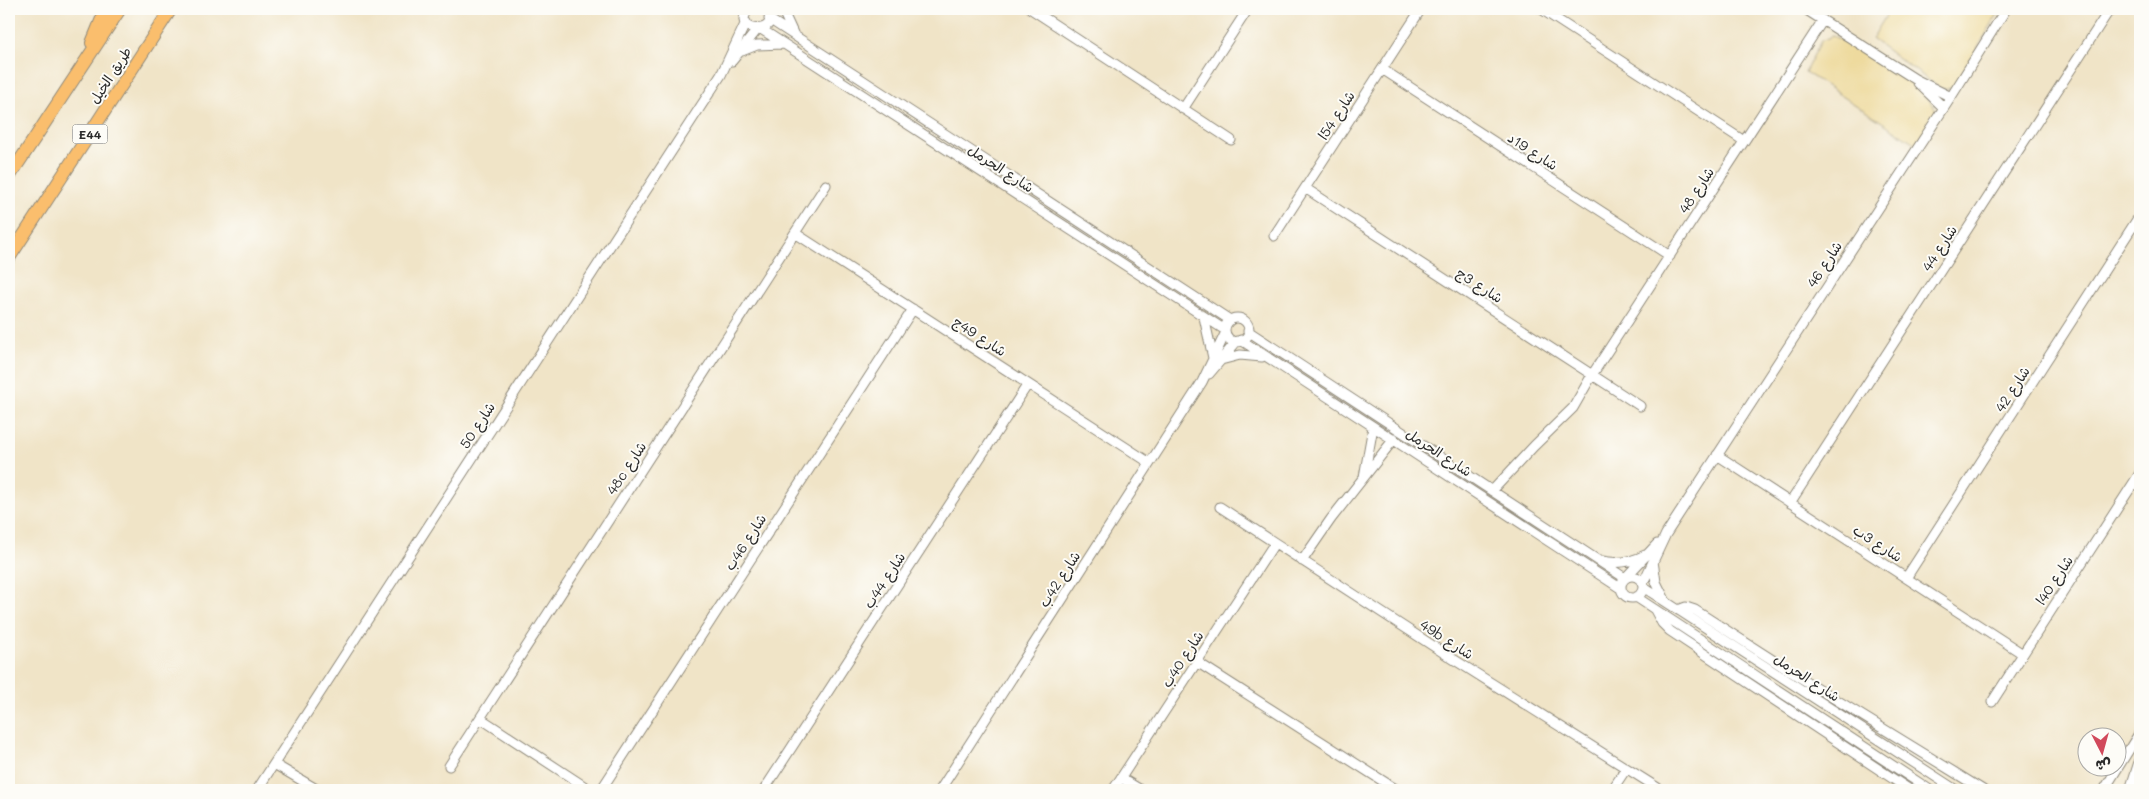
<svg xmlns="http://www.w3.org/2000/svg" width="2149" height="799" font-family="Mali,'Playpen Sans Arabic',sans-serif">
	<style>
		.sand { fill: #eeda9e; stroke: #8c8264 }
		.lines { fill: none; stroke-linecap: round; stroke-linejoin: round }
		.minor-casing { stroke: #8e8879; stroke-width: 11 }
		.highway-casing { stroke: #8e8879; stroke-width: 14 }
		.minor { stroke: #fff; stroke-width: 9 }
		.highway { stroke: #fabe6d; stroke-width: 12 }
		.labels { text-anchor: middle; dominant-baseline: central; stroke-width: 4; stroke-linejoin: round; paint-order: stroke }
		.shield { fill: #fdfcf7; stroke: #6a6a68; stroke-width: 1 }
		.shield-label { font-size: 12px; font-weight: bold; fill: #2b2b2b }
		.street-label { font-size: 14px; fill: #2b2b2b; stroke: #fdfcf7 }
	</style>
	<rect width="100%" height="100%" fill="#fdfcf7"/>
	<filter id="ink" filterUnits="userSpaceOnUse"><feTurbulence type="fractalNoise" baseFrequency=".02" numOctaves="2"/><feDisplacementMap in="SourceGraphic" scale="10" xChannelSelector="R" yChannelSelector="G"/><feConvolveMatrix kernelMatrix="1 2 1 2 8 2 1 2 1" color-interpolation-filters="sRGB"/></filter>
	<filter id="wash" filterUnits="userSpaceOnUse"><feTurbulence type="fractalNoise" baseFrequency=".0096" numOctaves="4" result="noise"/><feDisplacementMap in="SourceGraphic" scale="20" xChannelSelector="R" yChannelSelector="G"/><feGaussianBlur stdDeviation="1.12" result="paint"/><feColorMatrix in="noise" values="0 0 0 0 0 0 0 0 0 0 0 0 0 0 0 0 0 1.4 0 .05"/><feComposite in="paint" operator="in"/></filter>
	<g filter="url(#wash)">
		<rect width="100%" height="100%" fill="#f0e4c7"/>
		<path class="sand" d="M1890 9H2001L1953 88 1941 89 1872 39Z
			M1832 36 1840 39 1914 84 1936 109V113L1916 144 1805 72 1821 41Z"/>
	</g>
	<g filter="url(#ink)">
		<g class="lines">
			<defs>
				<path id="minor" d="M749 9C727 35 787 35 765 9
					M782 9 793 33
					M1031 9 1231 140
					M1541 9 1744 141
					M1805 9 1915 79 1951 97
					M769 19 1230 320
					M761 29 1225 330
					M742 51 757 45 783 44
					M732 61 757 30
					M1382 69 1670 256
					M1918 83 1944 108
					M1183 109 1248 9
					M1305 188 1640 406
					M795 233 1150 463
					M1274 236 1421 9
					M1204 317 1213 358
					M1225 330a12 12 0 1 1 24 0a12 12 0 1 1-24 0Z
					M1248 331 1625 578
					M1241 340 1620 588
					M1221 360 1240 355 1262 357
					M1209 374 1237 341
					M1717 455 2023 654
					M1364 477 1373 427
					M1492 491 1534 446 1573 408 1592 375 1823 20
					M1790 503 2110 9
					M1220 507 1450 657 1661 790
					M1302 561 1331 519 1394 439
					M1602 561C1617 564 1632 562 1645 555
					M1653 561 1656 582 1665 600
					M1621 587a11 11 0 1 1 22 0a11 11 0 1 1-22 0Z
					M1627 576 1657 544
					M1906 578 2140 215
					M1643 583 1666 534 1951 97 2006 9
					M1643 587 1956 790
					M1636 597 1930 790
					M1655 610 1662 623 1670 631 1910 790
					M1678 610 1686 607 1695 610 1796 675 1983 790
					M1197 662 1397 790
					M1992 702 2140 473
					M480 718 590 790
					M274 764 318 790
					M449 766 826 185
					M1121 778 1141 790
					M257 790 721 75 746 22
					M601 790 913 309
					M764 790 1028 384
					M940 790 1202 382 1225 334
					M1113 790 1274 544
					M1612 790 1626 769
					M2104 790 2140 732
					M2130 790 2140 759
					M2139 790 2140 781"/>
				<path id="highway" d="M92 43 106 9
					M9 177 120 9
					M9 258 171 9"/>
			</defs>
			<use href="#minor" class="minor-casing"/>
			<use href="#highway" class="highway-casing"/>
			<use href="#minor" class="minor"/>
			<use href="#highway" class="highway"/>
		</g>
	</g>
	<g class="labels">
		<rect class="shield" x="72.5" y="124.5" width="35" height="19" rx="4"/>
		<g class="shield-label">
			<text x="90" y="134">E44</text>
		</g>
		<g class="street-label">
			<text transform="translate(110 75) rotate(-57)">طريق الخيل</text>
			<text transform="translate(1336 115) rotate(-57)">شارع 54ا</text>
			<text transform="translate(1533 151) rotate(33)">شارع 19د</text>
			<text transform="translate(1001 168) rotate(33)">شارع الحرمل</text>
			<text transform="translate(1696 190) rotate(-57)">شارع 48</text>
			<text transform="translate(1939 248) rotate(-57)">شارع 44</text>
			<text transform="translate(1824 264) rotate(-57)">شارع 46</text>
			<text transform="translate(1480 285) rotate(33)">شارع 3ج</text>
			<text transform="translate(980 336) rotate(33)">شارع 49ج</text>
			<text transform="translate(2012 389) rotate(-57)">شارع 42</text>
			<text transform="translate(477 425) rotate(-57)">شارع 50</text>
			<text transform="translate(1439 452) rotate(33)">شارع الحرمل</text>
			<text transform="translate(626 468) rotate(-57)">48c شارع</text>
			<text transform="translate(745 542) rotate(-57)">شارع 46ب</text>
			<text transform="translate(1878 543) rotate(33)">شارع 3ب</text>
			<text transform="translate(1059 579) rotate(-57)">شارع 42ب</text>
			<text transform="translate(884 580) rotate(-57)">شارع 44ب</text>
			<text transform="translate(2054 580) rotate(-57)">شارع 40ا</text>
			<text transform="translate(1447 639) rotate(33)">49b شارع</text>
			<text transform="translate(1182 659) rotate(-57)">شارع 40ب</text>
			<text transform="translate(1807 677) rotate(33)">شارع الحرمل</text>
		</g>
	</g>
	<rect width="2149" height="799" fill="none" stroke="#fdfcf7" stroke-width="30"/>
	<g transform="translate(2102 752) rotate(174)"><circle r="24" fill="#fdfcf7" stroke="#a9a8a5"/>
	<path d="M0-4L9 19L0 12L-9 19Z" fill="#d1495b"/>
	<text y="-8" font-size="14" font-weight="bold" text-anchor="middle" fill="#2b2b2b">ش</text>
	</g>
</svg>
